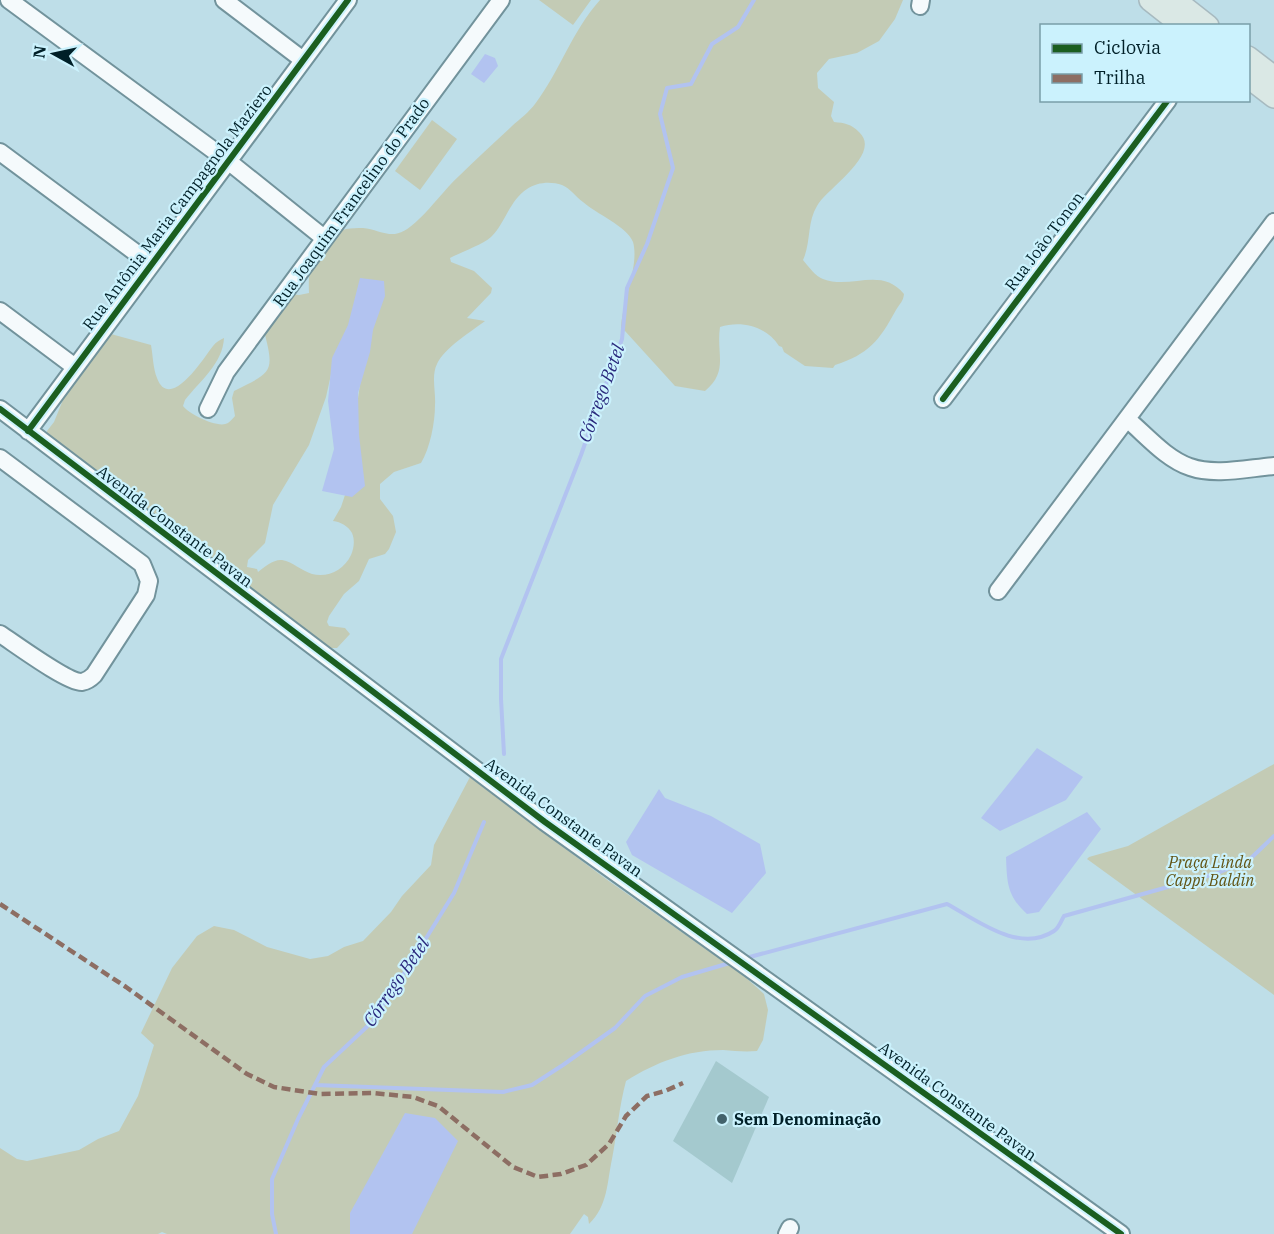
<svg xmlns="http://www.w3.org/2000/svg" width="1274" height="1234" font-family="'IBM Plex Serif',serif">
	<style>
		.green { fill: #c3cbb5; fill-rule: evenodd }
		.water { fill: #b2c3f0 }
		.lines { fill: none; stroke-linecap: round; stroke-linejoin: round }
		.stream { stroke: #b2c3f0; stroke-width: 4 }
		.building { fill: #a4c9ce }
		.minor-casing { stroke: #72939c; stroke-width: 20 }
		.major-casing { stroke: #a7bac0; stroke-width: 24 }
		.minor { stroke: #f5fafc; stroke-width: 16 }
		.major { stroke: #dae8e5; stroke-width: 21 }
		.quiet { stroke: #8d6e63; stroke-width: 4.5; stroke-dasharray: 9 4.5; stroke-linecap: butt }
		.cycleway-casing { stroke: #cbf2fd; stroke-width: 10 }
		.cycleway { stroke: #1b5e20; stroke-width: 6 }
		.poi-dot { fill: #42626b; stroke: #cbf2fd; stroke-width: 2 }
		.labels { text-anchor: middle; dominant-baseline: central; stroke-width: 4.5; stroke-linejoin: round; paint-order: stroke }
		.street-label { font-size: 16px; fill: #002028; stroke: #cbf2fd }
		.park-label { font-size: 16px; font-style: italic; fill: #625414; stroke: #cbf2fd }
		.poi-label { font-size: 16px; font-weight: bold; fill: #002028; stroke: #cbf2fd; text-anchor: start }
		.water-label { font-size: 18px; font-style: italic; fill: #29287c; stroke: #cbf2fd }
	</style>
	<rect width="100%" height="100%" fill="#bedee8"/>
	<path class="green" d="M539 0H591L573 25Z
		M600 0H903L895 19 879 41 857 53 829 59 817 73 818 88 834 102 831 116 834 122C845 123 851 124 859 132 883 154 826 189 817 206 807 222 811 243 803 260 808 266 816 277 823 279 851 290 881 266 904 294 903 302 900 303 896 310 879 341 869 354 835 365L833 368 805 366 784 352 782 347 779 346C766 326 741 320 720 327 716 354 729 371 705 391L675 386 625 331 621 333C620 306 640 267 633 242 628 227 595 213 583 202 576 197 570 188 562 185 551 181 537 182 527 189 509 201 505 224 491 237 482 245 461 252 450 258L451 262 474 271 492 288 491 293 467 318 485 321C472 331 444 348 437 364 431 376 436 392 435 405 435 423 430 448 421 463L394 472 380 484V499L393 516 396 532 389 549 385 554 369 559 359 581 344 594 329 616 327 622 329 626 345 628 350 634 337 648H326L46 438 47 431 54 422 67 390 100 331 151 345C153 356 153 368 157 378 170 413 205 356 213 346 216 342 220 340 224 338 223 363 200 381 185 400L183 406C189 414 218 429 228 423 231 421 233 418 235 416L232 398 234 391C272 372 275 373 264 331L290 294 299 295 309 293C307 254 321 226 363 228 374 229 385 235 395 234 403 233 412 226 418 220 433 206 444 190 459 176 476 159 494 143 512 126 520 119 529 112 535 104 560 71 572 31 600 0ZM371 311 354 425 358 456 341 507 333 521C341 522 348 526 352 533 355 540 354 548 351 555 344 570 328 578 312 574 302 571 293 562 282 560 274 559 264 567 258 572L257 569 247 567 248 560 265 543 273 505 309 445 326 397 336 352Z
		M432 120 457 139 420 190 395 171Z
		M1274 764V995L1087 859 1089 857 1128 846Z
		M470 777 606 879 743 975 764 994 768 1010 763 1040 757 1051C745 1052 735 1051 723 1050 688 1050 656 1062 626 1081 619 1107 617 1133 612 1159 607 1182 608 1206 589 1224L588 1217 584 1214 570 1234H167L162 1232 158 1234H0V1148L17 1159 27 1161 79 1150 98 1139 119 1131 138 1096 154 1045 141 1033 172 968 197 936 214 926 234 930 267 947 310 959 328 956 344 947 363 941 391 912 402 896 431 865 434 845Z"/>
	<path class="water" d="M485 54 495 58 498 66 484 83 471 74Z
		M360 278 384 281 385 296 373 330 370 352 358 393 359 435 365 486 352 497 322 491 334 449 328 401 332 358 348 325Z
		M1037 748 1083 777 1066 800 1000 831 981 818Z
		M659 789 665 798 711 816 760 844 766 873 732 913 632 855 626 842Z
		M1087 812 1101 829 1039 912 1027 914C1007 896 1007 882 1006 857Z
		M405 1113 435 1118 458 1141 412 1234H350V1213Z"/>
	<g class="lines">
		<path class="stream" d="M504 754 501 699V659L581 455 622 339 627 288 647 244 673 168 660 114 667 88 691 84 712 44 738 27 754 0
			M746 958 947 904C977 920 1019 954 1054 931 1059 928 1061 921 1064 916L1218 873 1250 859 1274 836
			M315 1085 503 1092 532 1085 563 1065 615 1028 645 996 682 977 733 962
			M276 1234 272 1214V1179L298 1119 324 1067 372 1022 412 961 454 893 484 822"/>
	</g>
	<path class="building" d="M716 1061 769 1097 732 1183 673 1141Z"/>
	<g class="lines">
		<defs>
			<path id="minor" d="M9 0 228 161 324 238
				M224 0 303 60
				M920 6 921 0
				M0 152 151 264
				M0 311 75 367
				M943 399 1168 100
				M0 409 545 822 1121 1234
				M208 409 226 372 501 0
				M1127 419C1146 435 1166 459 1190 467 1215 476 1248 468 1274 466
				M28 431 348 0
				M0 458 142 564 149 581 146 595 94 675C91 678 87 681 82 682 68 683 14 643 0 634
				M998 591 1274 222
				M787 1234 790 1228"/>
			<path id="major" d="M1150 0 1183 26
				M1175 0 1208 26
				M1248 57 1274 77
				M1248 77 1274 97"/>
		</defs>
		<use href="#minor" class="minor-casing"/>
		<use href="#major" class="major-casing"/>
		<use href="#minor" class="minor"/>
		<use href="#major" class="major"/>
		<path class="quiet" d="M0 904 126 987 247 1074 274 1087 320 1094 373 1093 413 1097 438 1106 513 1167 538 1177 561 1174 586 1165 609 1144 626 1116 647 1096 665 1091 683 1083"/>
		<defs>
			<path id="cycleway" d="M943 399 1168 100
				M0 409 545 822 1121 1234
				M28 431 348 0"/>
		</defs>
		<use href="#cycleway" class="cycleway-casing"/>
		<use href="#cycleway" class="cycleway"/>
	</g>
	<circle class="poi-dot" cx="722" cy="1119" r="6"/>
	<g class="labels">
		<g class="street-label">
			<text transform="translate(351 202) rotate(-54)">Rua Joaquim Francelino do Prado</text>
			<text transform="translate(177 207) rotate(-53)">Rua Antônia Maria Campagnola Maziero</text>
			<text transform="translate(1044 241) rotate(-53)">Rua João Tonon</text>
			<text transform="translate(175 526) rotate(37)">Avenida Constante Pavan</text>
			<text transform="translate(564 817) rotate(36)">Avenida Constante Pavan</text>
			<text transform="translate(958 1101) rotate(36)">Avenida Constante Pavan</text>
		</g>
		<g class="park-label">
			<text x="1210" y="862">Praça Linda<tspan x="1210" dy="18">Cappi Baldin</tspan></text>
		</g>
		<g class="poi-label">
			<text x="734" y="1119">Sem Denominação</text>
		</g>
		<g class="water-label">
			<text transform="translate(601 393) rotate(-70)">Córrego Betel</text>
			<text transform="translate(396 982) rotate(-56)">Córrego Betel</text>
		</g>
	</g>
	<rect x="1040" y="24" width="210" height="78" fill="#cbf2fd" stroke="#7a9ea8" stroke-width="1.5"/>
	<rect x="1052" y="44" width="30" height="9" fill="#1b5e20" stroke="#7a9ea8" stroke-width="1.5"/>
	<text x="1094" y="54" font-size="18" fill="#002028">Ciclovia</text>
	<rect x="1052" y="74" width="30" height="9" fill="#8d6e63" stroke="#7a9ea8" stroke-width="1.5"/>
	<text x="1094" y="84" font-size="18" fill="#002028">Trilha</text>
	<g transform="translate(54 54) rotate(278)" stroke="#cbf2fd" stroke-width="4.5" paint-order="stroke">
	<path d="M0-4.5L10 22L0 15L-10 22Z" fill="#002028"/>
	<text y="-9" font-size="16" font-weight="bold" text-anchor="middle" fill="#002028">N</text>
	</g>
</svg>
